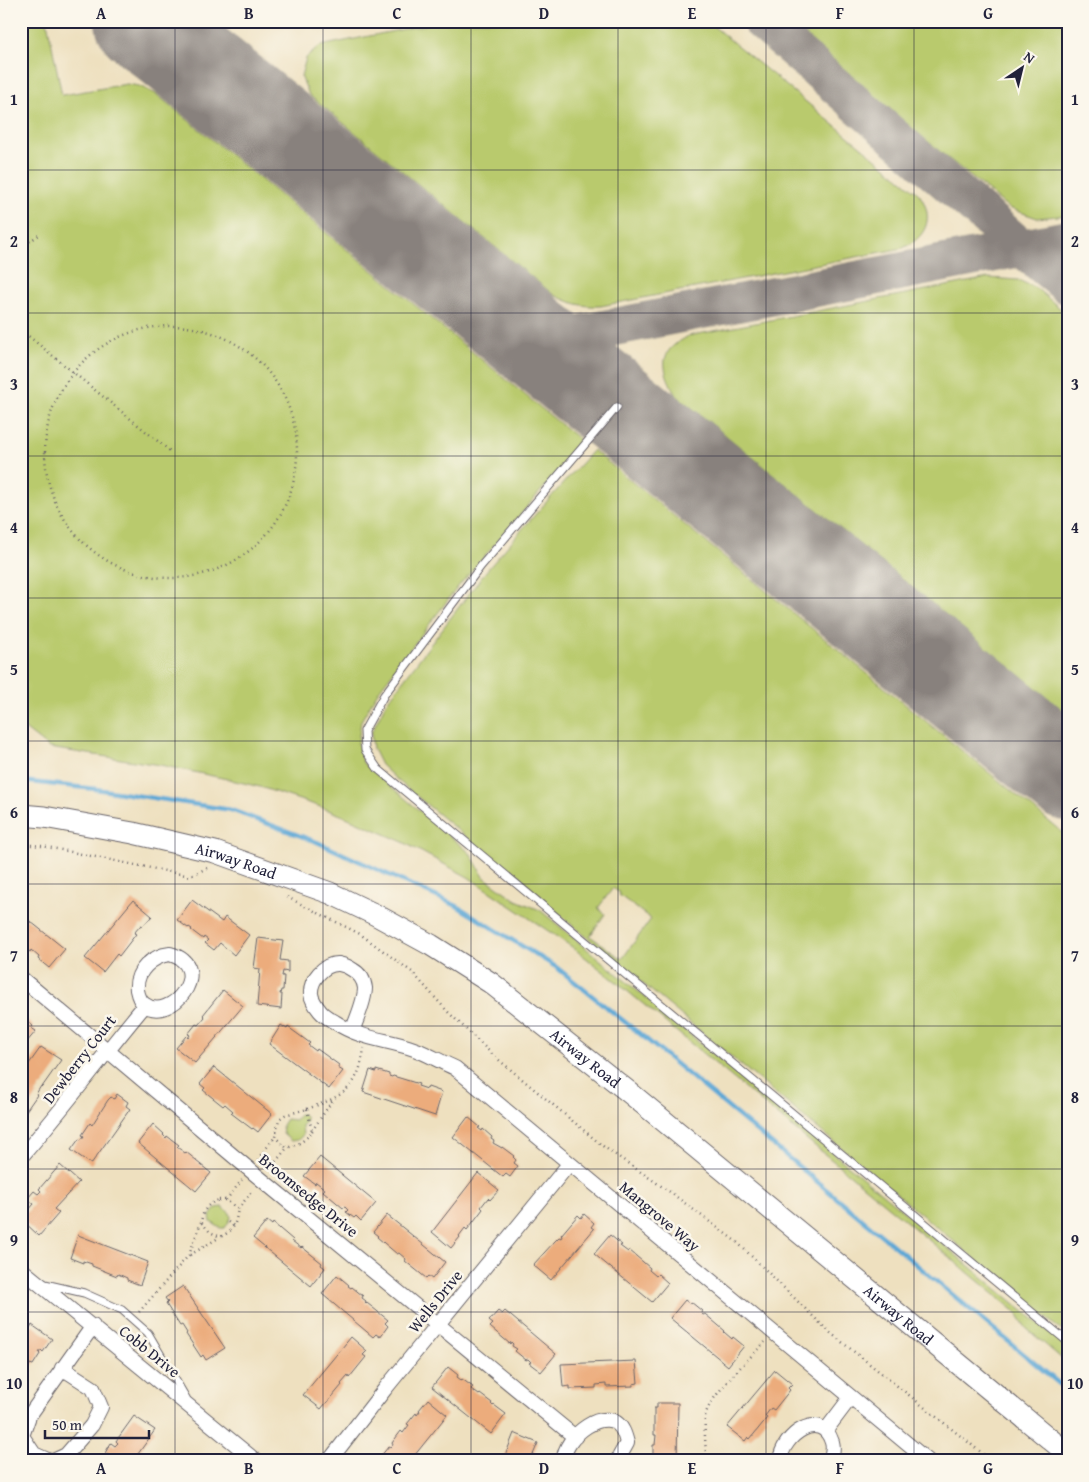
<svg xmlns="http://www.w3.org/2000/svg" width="1089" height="1482" font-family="'Gentium Book Plus',serif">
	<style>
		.green { fill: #b9ca6d; stroke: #6e7654; fill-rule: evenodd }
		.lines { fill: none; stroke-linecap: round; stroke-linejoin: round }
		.stream { stroke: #5da7d5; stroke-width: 4.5 }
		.taxiway { stroke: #88817d; stroke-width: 38 }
		.runway { stroke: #88817d; stroke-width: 94 }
		.building { fill: #ecac7c }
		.lane-casing { stroke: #696469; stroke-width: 9 }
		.street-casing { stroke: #696469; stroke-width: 16 }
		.primary-casing { stroke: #696469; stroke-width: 23 }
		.path { stroke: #696469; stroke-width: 2.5; stroke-dasharray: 1 4; stroke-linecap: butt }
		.lane { stroke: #fff; stroke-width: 7 }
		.street { stroke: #fff; stroke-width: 14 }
		.primary { stroke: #fff; stroke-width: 21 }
		.grid { fill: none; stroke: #22223b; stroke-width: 1; stroke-opacity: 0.55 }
		.labels { text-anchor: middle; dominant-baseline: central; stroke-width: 5; stroke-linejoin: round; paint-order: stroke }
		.street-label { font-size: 16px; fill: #22223b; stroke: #fbf7ec }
		.neatline { fill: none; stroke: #22223b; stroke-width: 2 }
		.grid-label { font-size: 16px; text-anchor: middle; font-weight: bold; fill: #22223b }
	</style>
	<rect width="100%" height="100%" fill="#fbf7ec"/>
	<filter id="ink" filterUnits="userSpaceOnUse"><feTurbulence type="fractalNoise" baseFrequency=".02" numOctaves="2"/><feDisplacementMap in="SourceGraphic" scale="10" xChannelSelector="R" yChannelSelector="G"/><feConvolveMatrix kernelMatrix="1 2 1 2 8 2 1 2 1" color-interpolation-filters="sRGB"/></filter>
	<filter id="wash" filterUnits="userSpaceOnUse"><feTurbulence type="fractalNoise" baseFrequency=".0096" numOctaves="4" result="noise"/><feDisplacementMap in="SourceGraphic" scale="20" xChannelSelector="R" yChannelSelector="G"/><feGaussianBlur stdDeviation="1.12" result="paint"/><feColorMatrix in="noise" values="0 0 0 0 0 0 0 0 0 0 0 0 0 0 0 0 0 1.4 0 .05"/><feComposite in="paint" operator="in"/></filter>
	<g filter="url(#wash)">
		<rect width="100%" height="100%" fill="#eee0bf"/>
		<path class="green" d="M21 21H47L62 95 127 84 139 86 156 94 579 439 572 455 457 588 377 693 361 721 358 743 363 763 470 853 484 877 516 900 540 910 1068 1348V1364L1026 1328 1017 1313 614 980 572 947 468 877 403 842 346 817 318 806 260 787 227 779 160 765 49 748 21 726Z
			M444 21H707L919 194C935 217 927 237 903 248L601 306C582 307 570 303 554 295L309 95 301 76 306 58 320 46Z
			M781 21H1068V215L1037 218 1009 208Z
			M988 278 1018 280 1036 288 1068 315V714L675 394C668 379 658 362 671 348 675 343 683 340 688 336Z
			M593 450 1068 837V1336L396 779 381 765 373 749 371 733 386 703 487 570 524 527ZM613 888 620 893 619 895 651 919 622 959 590 936 605 914 598 908Z
			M302 1114 305 1116 306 1120 302 1125 303 1135 298 1140 291 1141 283 1134 282 1125 286 1119 295 1120 299 1115Z
			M222 1207 230 1213 231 1218 225 1228H220L211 1222 210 1216 216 1208Z"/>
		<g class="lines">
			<path class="stream" d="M21 781 96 789 231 810 317 842 457 906 556 967 640 1034 1068 1391"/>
			<path class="taxiway" d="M761 21 1022 248 1068 286
				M155 31 206 21
				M537 342 1068 239"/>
			<path class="runway" d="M142 21 1068 774"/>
		</g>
		<g id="blocks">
			<path class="building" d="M133 900 152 916 143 926 141 925 134 933 136 934 119 956 117 954 103 972 85 958Z
				M192 900 222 922 225 917 249 935 234 955 220 943 214 950 205 943 208 940 204 937 203 939 191 930 192 929 189 927 188 928 177 920Z
				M21 914 65 949 49 968 38 959 39 957 31 950 30 952 21 945Z
				M258 938 283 941 280 960 288 961V972L283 971 282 976H284L283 990H281L280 994H282L281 1009 257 1006 260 969 254 968Z
				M223 990 243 1006 195 1063 176 1048 186 1036 188 1038 190 1035 188 1034 196 1024 198 1025 205 1017 203 1015Z
				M21 1016 33 1026 31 1028 36 1031 21 1049Z
				M281 1025 287 1029 288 1027 310 1043 308 1045 316 1051 317 1049 339 1065 338 1068 343 1071 329 1089 269 1044Z
				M41 1047 61 1060 42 1087 41 1086 36 1094 37 1095 21 1118V1075Z
				M214 1067 272 1114 258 1132 253 1128 252 1129 231 1113 233 1111 225 1104 223 1106 203 1090 205 1088 200 1084Z
				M370 1070 376 1072V1070L389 1074V1076L392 1077 393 1076 419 1084 418 1086 427 1089 428 1087 442 1092 435 1116 363 1092Z
				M117 1094 128 1102 126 1106 130 1109 91 1164 71 1150 79 1139 81 1140 84 1136 82 1135 90 1123 92 1125 108 1100 111 1097 114 1099Z
				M468 1117 480 1127 478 1128 482 1131 483 1129 492 1137 491 1139 494 1141 493 1143 502 1148V1147L514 1156 513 1157 516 1160 514 1163 518 1166 510 1177 506 1174 503 1177 453 1137Z
				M153 1124 164 1134 163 1135 166 1138 167 1136 179 1145 177 1147 185 1153 186 1152 196 1160V1161L211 1173 196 1191 138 1143Z
				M320 1157 376 1203 361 1221 356 1216 354 1218 346 1212 348 1210 345 1207 343 1208 323 1191 325 1189 316 1182 315 1184 304 1176Z
				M60 1165 79 1182 54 1209 59 1213 39 1236 21 1219 34 1204 27 1199 34 1191 38 1194 41 1191 39 1189Z
				M478 1173 499 1190 490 1200 488 1198 481 1207 483 1209 467 1230 465 1228 459 1236 460 1237 451 1248 432 1232Z
				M584 1214 594 1223 591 1227 594 1229 551 1280 533 1265 555 1241 559 1237 561 1238 562 1236 561 1235 578 1215 581 1218Z
				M387 1215 445 1262 432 1279 428 1276 426 1278 405 1261 406 1259 399 1253 397 1254 377 1237 378 1236 373 1232Z
				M267 1221 272 1225 273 1223 293 1240 292 1241 301 1248 302 1247 322 1263 321 1265 325 1268 311 1286 253 1238Z
				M78 1235 148 1262 140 1285 127 1280V1278L118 1274 117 1276 92 1266V1264L83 1261V1263L70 1258Z
				M610 1235 622 1245 620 1246 628 1252 629 1250 650 1268 649 1270 656 1276 658 1274 668 1283 652 1302 594 1254Z
				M337 1275 349 1285 348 1286 351 1288 352 1287 363 1296 362 1298 366 1301 365 1303 366 1304 367 1303 388 1320 385 1323 388 1326 380 1337 376 1334 373 1337 322 1294Z
				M183 1286 225 1348 206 1360 203 1355 201 1357 186 1334 187 1333 182 1325 180 1326 166 1304 168 1302 165 1298Z
				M685 1300 690 1304 691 1302 702 1311 701 1313 703 1315 705 1314 725 1331 724 1332 732 1339 733 1337 744 1346 728 1366 670 1318Z
				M498 1311 502 1314 505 1311 556 1354 541 1372 529 1363 531 1362 528 1359 526 1360 515 1351 517 1349 512 1346 513 1344 511 1342 510 1344 490 1327 493 1324 489 1321Z
				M32 1325 52 1339 43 1352 41 1350 39 1353 40 1354 33 1365 30 1364 25 1371 27 1373 21 1381V1339Z
				M351 1337 367 1351 363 1355 366 1357 349 1378 348 1376 341 1384 342 1385 327 1403H326L321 1409 303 1395Z
				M636 1361 638 1383 633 1384V1386L606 1387V1384L596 1385V1388L570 1389V1386L563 1387 561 1364Z
				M448 1367 458 1375 457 1377 461 1380 462 1379 473 1387 471 1389 479 1395 480 1394 492 1403 491 1404 493 1406 494 1405 506 1414 491 1434 432 1387Z
				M775 1370 792 1384 788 1388 790 1390 774 1410 771 1408 765 1416 767 1418 750 1439 748 1437 745 1441 727 1427Z
				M428 1399 447 1415 410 1461H385L380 1457 389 1446 391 1447 393 1445 392 1443 401 1431 403 1433 409 1425 407 1424 416 1413 417 1415 420 1411 419 1410Z
				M657 1403H678L677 1461H653V1445H655L656 1435H654V1408H657Z
				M134 1416 155 1430 133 1461H108L111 1457 105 1453 111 1443 115 1446 118 1443 116 1441Z
				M514 1433 538 1443 532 1457 530 1455 527 1461H503Z"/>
		</g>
	</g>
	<g filter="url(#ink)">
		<use href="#blocks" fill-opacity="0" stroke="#696469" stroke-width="1"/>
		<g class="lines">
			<defs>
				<path id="lane" d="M617 407 481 566 384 695 364 731 365 750 378 769 1068 1342
					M45 1284 84 1293 122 1310 148 1333 186 1398"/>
				<path id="street" d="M170 954C216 967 170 1025 144 1004 140 1001 138 995 137 990 135 971 152 956 170 954Z
					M21 978 256 1175 575 1437
					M352 1031C357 1019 365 1000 365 988 364 980 360 974 353 970 349 967 344 965 339 964 324 963 310 980 311 994 312 1001 316 1006 320 1011 324 1016 330 1019 335 1022 362 1040 386 1039 414 1049 428 1054 441 1062 455 1068L928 1461
					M21 1157C64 1108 103 1055 145 1005
					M21 1269 256 1461
					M826 1430 851 1397
					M50 1461 34 1454 22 1436 29 1416 93 1326
					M53 1461 66 1455 92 1425 101 1407 93 1388 62 1368
					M329 1461 385 1389 569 1164
					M564 1461C562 1438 608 1401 623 1431 625 1435 626 1439 627 1443L617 1461
					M780 1461C782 1435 821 1408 832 1442 834 1449 833 1454 829 1461"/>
				<g id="primary">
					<path id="s1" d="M21 815 44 817 133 833 215 852 330 893 376 915 431 945 491 983 630 1093 1068 1454"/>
				</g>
			</defs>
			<use href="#lane" class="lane-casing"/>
			<use href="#street" class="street-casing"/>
			<use href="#primary" class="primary-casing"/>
			<path class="path" d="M21 247 39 235
				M45 452a126 126 0 1 1 252 0a126 126 0 1 1-252 0Z
				M21 330 170 451
				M21 844 42 846 190 876 207 868
				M287 897 360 934 412 972 448 1012 493 1055 604 1147 670 1192 738 1243 828 1331 992 1461
				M307 1109 312 1131C303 1143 300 1143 287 1148L275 1137 279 1119 285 1115Z
				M307 1109C343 1096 359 1089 364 1048
				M312 1131 332 1101
				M259 1160 260 1156 275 1137
				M268 1168 272 1166 287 1148
				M219 1200H226L238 1209C235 1225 235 1230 220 1237L210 1232 201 1222C203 1210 207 1204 219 1200Z
				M226 1200 242 1180
				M238 1209 253 1190
				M228 1222 234 1226
				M190 1255 220 1237
				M139 1312 189 1255 201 1222
				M706 1461C706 1447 704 1432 705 1418 706 1399 751 1357 765 1342"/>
			<use href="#lane" class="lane"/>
			<use href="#street" class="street"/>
			<use href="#primary" class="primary"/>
		</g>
	</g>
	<path class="grid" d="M175 21V1461M323 21V1461M471 21V1461M618 21V1461M766 21V1461M914 21V1461M21 170H1068M21 313H1068M21 456H1068M21 598H1068M21 741H1068M21 884H1068M21 1026H1068M21 1169H1068M21 1312H1068"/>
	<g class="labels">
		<g class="street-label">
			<text stroke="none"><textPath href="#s1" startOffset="220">Airway Road</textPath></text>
			<text stroke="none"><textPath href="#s1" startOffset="625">Airway Road</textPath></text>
			<text transform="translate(79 1059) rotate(-52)">Dewberry Court</text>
			<text transform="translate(309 1195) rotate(39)">Broomsedge Drive</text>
			<text transform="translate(660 1216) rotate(40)">Mangrove Way</text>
			<text transform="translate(435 1301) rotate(-51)">Wells Drive</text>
			<text stroke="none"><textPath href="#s1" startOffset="1030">Airway Road</textPath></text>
			<text transform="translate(150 1351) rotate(39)">Cobb Drive</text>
		</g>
	</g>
	<rect width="1089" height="1482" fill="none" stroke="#fbf7ec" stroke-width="55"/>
	<g transform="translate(1022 68) rotate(35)" stroke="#fbf7ec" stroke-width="4" paint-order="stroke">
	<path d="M0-4L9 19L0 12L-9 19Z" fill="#22223b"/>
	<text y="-8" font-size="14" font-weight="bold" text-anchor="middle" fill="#22223b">N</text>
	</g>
	<path d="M45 1430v8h104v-8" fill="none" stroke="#22223b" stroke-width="2.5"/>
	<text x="52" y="1430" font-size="15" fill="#22223b" stroke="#fbf7ec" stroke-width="4" paint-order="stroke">50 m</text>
	<rect x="28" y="28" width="1034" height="1426" class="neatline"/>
	<g class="grid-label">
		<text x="101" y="19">A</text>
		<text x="249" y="19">B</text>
		<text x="397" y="19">C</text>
		<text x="544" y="19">D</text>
		<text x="692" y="19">E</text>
		<text x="840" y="19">F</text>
		<text x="988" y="19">G</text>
		<text x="14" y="105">1</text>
		<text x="1075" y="105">1</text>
		<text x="14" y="247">2</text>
		<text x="1075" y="247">2</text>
		<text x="14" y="390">3</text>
		<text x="1075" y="390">3</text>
		<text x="14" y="533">4</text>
		<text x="1075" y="533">4</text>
		<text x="14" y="675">5</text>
		<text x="1075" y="675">5</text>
		<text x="14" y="818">6</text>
		<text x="1075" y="818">6</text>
		<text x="14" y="961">7</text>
		<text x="1075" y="961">7</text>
		<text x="14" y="1103">8</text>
		<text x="1075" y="1103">8</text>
		<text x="14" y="1246">9</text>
		<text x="1075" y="1246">9</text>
		<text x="14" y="1389">10</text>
		<text x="1075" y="1389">10</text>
		<text x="101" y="1474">A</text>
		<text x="249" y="1474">B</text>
		<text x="397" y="1474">C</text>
		<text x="544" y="1474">D</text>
		<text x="692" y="1474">E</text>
		<text x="840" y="1474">F</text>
		<text x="988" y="1474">G</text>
	</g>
</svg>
